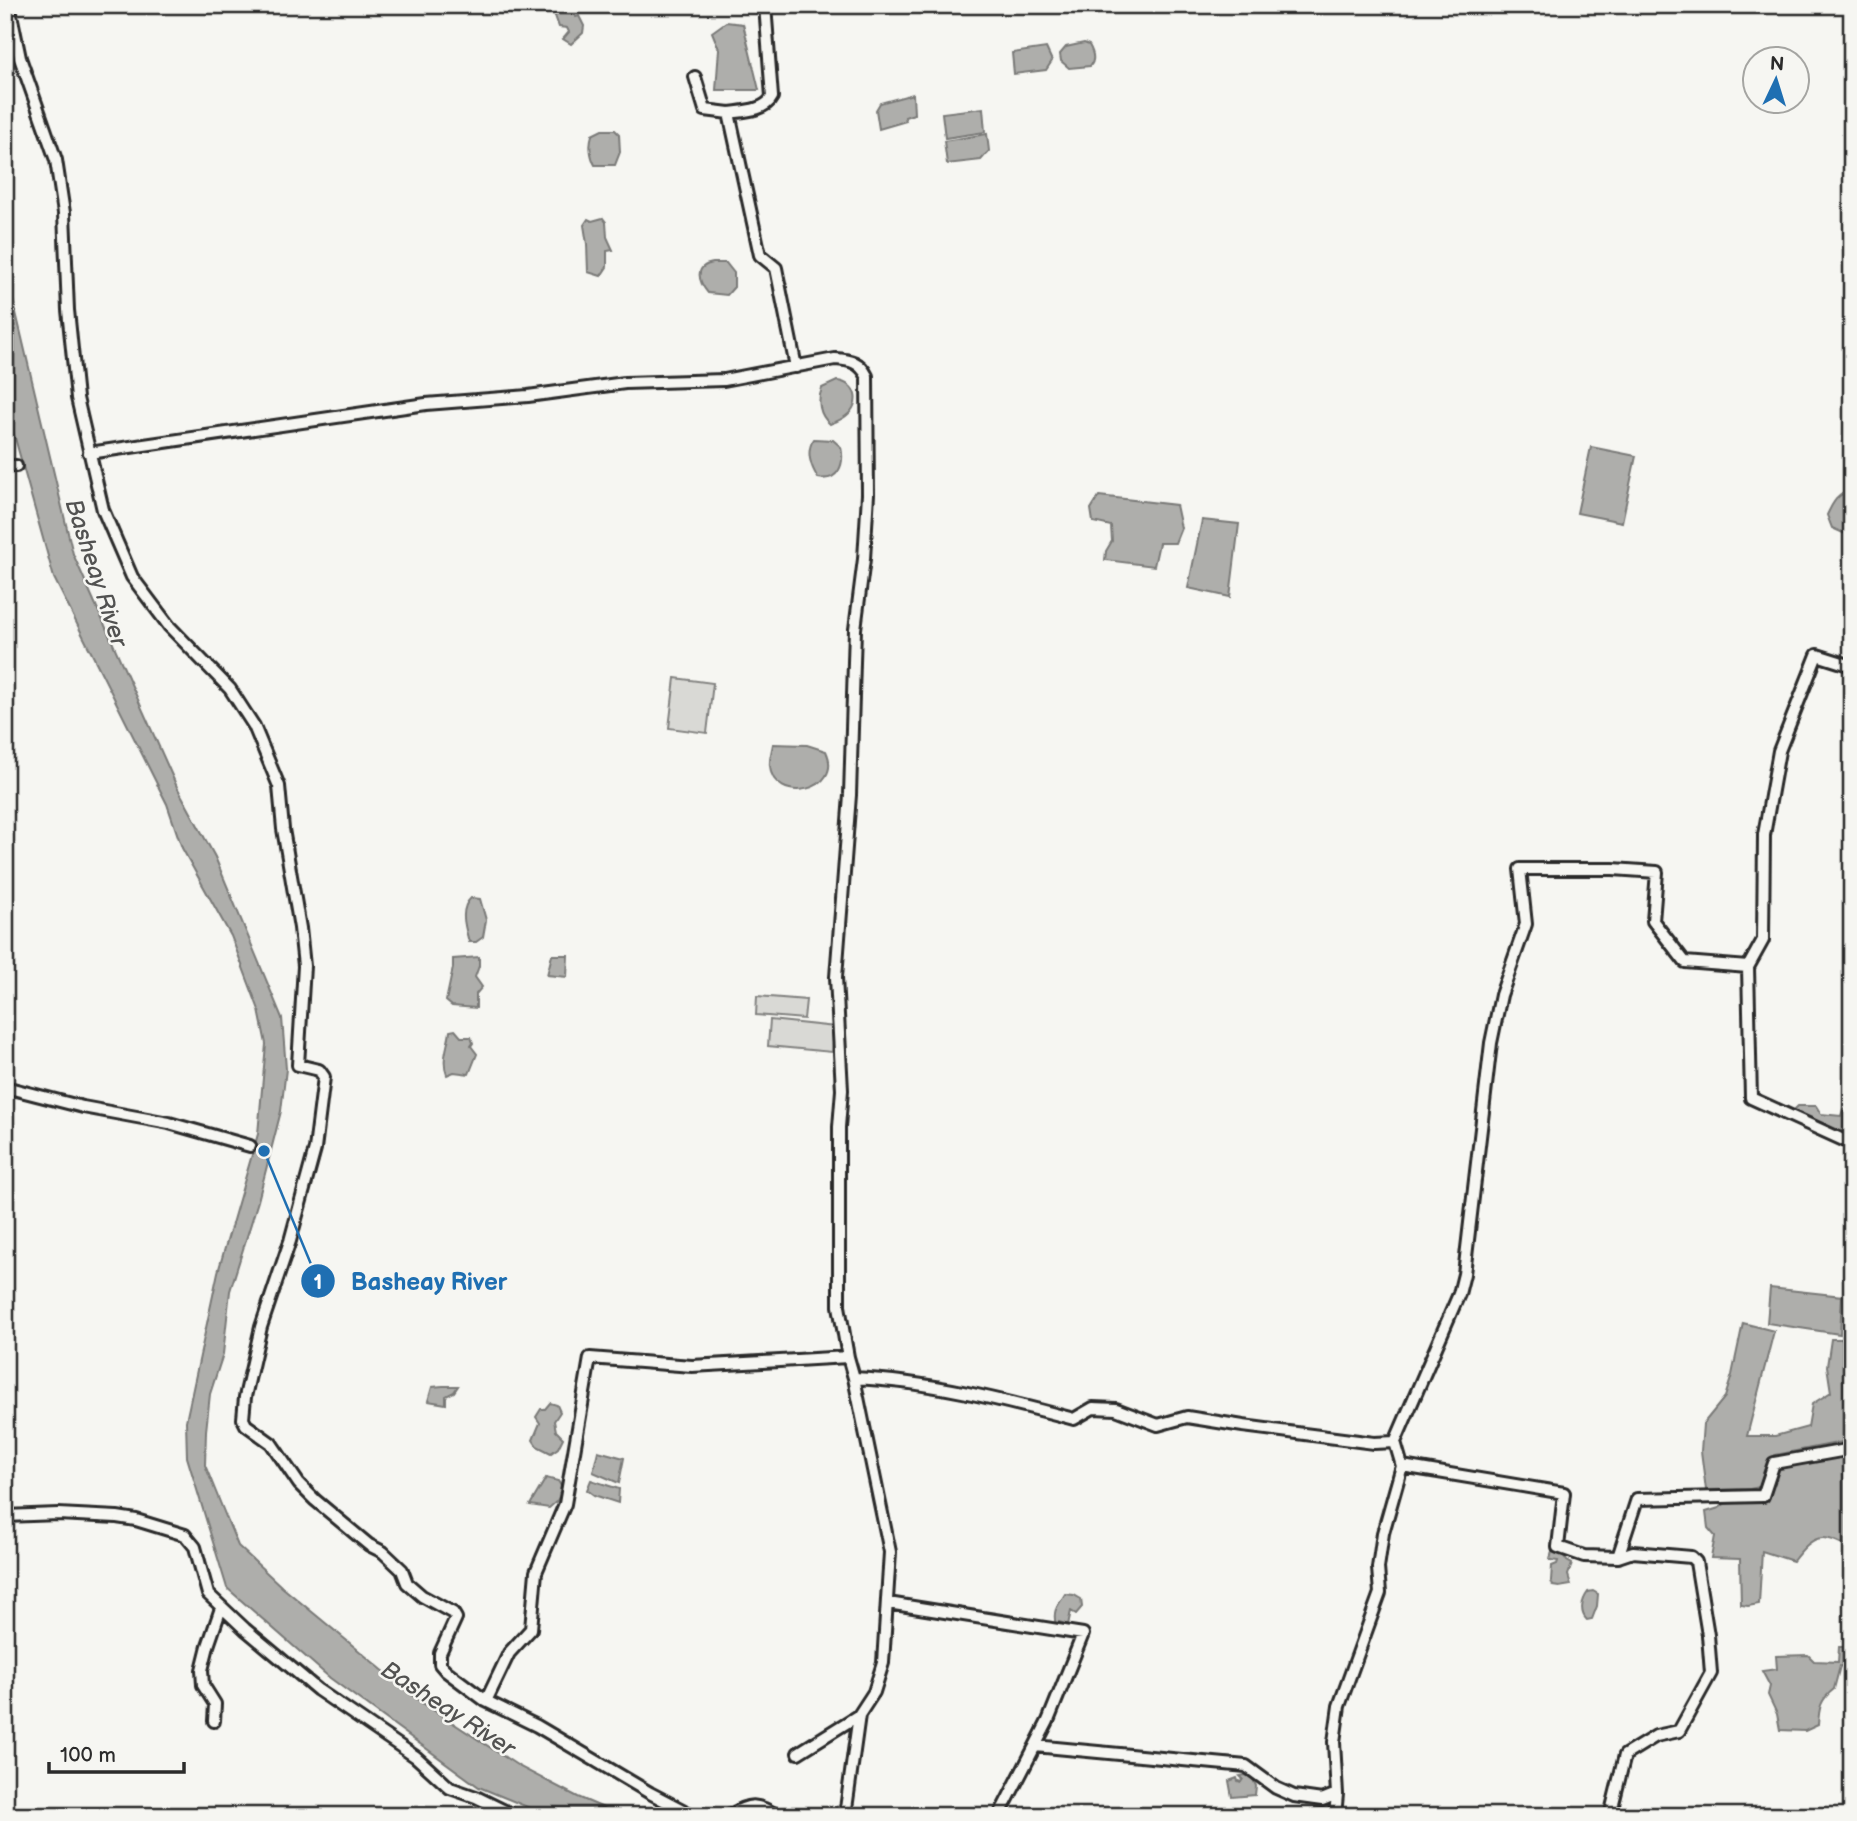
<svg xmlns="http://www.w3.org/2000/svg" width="1857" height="1821" font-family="'Balsamiq Sans',sans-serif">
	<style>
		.green { fill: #d9d9d5; stroke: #828280; stroke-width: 2 }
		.water { fill: #aeaeab; stroke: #7a7a78; stroke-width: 2 }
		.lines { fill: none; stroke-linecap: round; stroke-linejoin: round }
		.street-casing { stroke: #2b2b2b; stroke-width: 16 }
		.street { stroke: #f6f6f2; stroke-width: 10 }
		.labels { text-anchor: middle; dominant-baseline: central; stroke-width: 5; stroke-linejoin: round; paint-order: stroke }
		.water-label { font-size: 24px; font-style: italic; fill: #525251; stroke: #f6f6f2 }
		.leader { fill: none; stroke: #1f6fb2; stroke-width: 2.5 }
		.callout-dot { fill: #1f6fb2; stroke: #f6f6f2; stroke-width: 2.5 }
		.mark-label { font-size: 21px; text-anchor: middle; font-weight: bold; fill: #fff }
		.callout-label { font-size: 24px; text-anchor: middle; font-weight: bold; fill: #1f6fb2; stroke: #f6f6f2; stroke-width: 5; stroke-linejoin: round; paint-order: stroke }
	</style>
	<rect width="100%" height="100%" fill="#f6f6f2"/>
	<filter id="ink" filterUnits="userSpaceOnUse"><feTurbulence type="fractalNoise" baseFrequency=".0143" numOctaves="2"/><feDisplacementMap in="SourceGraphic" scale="14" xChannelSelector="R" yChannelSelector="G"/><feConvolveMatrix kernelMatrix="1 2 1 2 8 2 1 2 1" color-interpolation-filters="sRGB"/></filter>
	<g filter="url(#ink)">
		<path class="green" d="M675 678 713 683 707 733 669 728Z
			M757 996 806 1000 804 1019 756 1015Z
			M770 1020 835 1027 832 1052 768 1046Z"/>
		<path class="water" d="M561 5H579L572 10 576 17 579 16 584 26 583 33 571 44 563 39 569 32 567 28 559 27 554 13Z
			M726 22 743 24 759 90H716L719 49 712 32Z
			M1084 43 1089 45C1093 52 1096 60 1090 66L1069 68 1061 61 1060 54 1066 47Z
			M1046 48 1052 61 1046 70 1014 74 1012 53Z
			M913 94 914 114 905 117 906 121 879 129 876 110 880 103Z
			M983 108 985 132 945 138 942 113Z
			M602 130H615L619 134 620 152 615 165H595C590 156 589 144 592 135Z
			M987 134 989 151 981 160 947 164 944 141Z
			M603 218 606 222 607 237 613 250 607 251V267L601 276 588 272 587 244 584 225 588 219 592 221Z
			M713 263H726L734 273V287L727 295 708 293C698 281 694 266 713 263Z
			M5 266 73 554 177 787 215 857 282 1018 286 1069 281 1111 258 1201 230 1291 223 1354 210 1394 206 1431 205 1465 224 1512 238 1546 282 1587 421 1702 520 1767 578 1797 622 1816H549L479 1787 330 1678 227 1588 187 1457 186 1421 218 1272 258 1134 266 1044 259 1010 231 936 182 848 167 804 54 578 5 402Z
			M837 381C857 383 862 404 846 416 841 420 835 422 830 424 819 415 817 401 822 388Z
			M814 439 833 440 841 447C845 465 838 482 818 478 811 467 805 451 814 439Z
			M1591 447 1636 456 1622 522 1577 513Z
			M1852 490V537L1832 528 1827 515C1833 502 1837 494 1852 490Z
			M1099 496 1176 505 1181 528 1175 543H1159L1154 566 1105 560 1106 551 1112 541 1111 526 1093 522 1091 509Z
			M1202 520 1239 524 1230 597 1188 588Z
			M773 744 807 745 826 751C845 792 773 806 770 766 769 758 772 751 773 744Z
			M471 898 480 899 486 920 483 937 476 942H469C465 927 459 909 471 898Z
			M552 955H568L567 977 547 975Z
			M479 957V966L475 977 482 987 476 994V1008L452 1006 446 1001 453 968V959Z
			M455 1030 461 1037H471L473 1043 471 1046 477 1054 469 1074 454 1072 447 1075C441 1060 448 1047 450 1031Z
			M1798 1106H1816L1821 1114 1841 1116 1843 1109 1852 1107V1142L1797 1118 1793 1111Z
			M1770 1288 1842 1296 1840 1334 1767 1323Z
			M1851 1306 1852 1440 1775 1455 1764 1486 1750 1489 1706 1490 1701 1451 1703 1424 1725 1397 1732 1375 1743 1323 1774 1331 1747 1436H1775L1808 1427 1812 1404 1831 1392 1827 1366 1831 1339H1842Z
			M443 1386H458L454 1392 446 1396V1404L428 1401 432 1387Z
			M550 1403 557 1405 560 1412 554 1421 556 1431 563 1438 558 1448 551 1453 537 1446 533 1440 540 1423 536 1417 541 1409H545Z
			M1852 1450V1549C1821 1532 1814 1534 1793 1561L1762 1551 1759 1604 1748 1606 1741 1605 1740 1559 1711 1558 1715 1536 1708 1528 1706 1512 1719 1508 1733 1498 1766 1495 1782 1462Z
			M598 1451 624 1458 619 1483 593 1472Z
			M546 1478 558 1481 563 1489 557 1501 549 1508 530 1505Z
			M591 1480 619 1489 618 1503 594 1495 587 1490Z
			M1552 1551 1562 1553 1567 1561 1572 1564 1568 1575 1571 1585 1559 1587 1553 1586 1551 1581 1552 1566 1557 1564 1558 1561 1550 1560Z
			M1593 1591 1598 1594 1597 1606 1592 1619 1587 1620C1579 1612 1582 1600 1588 1592Z
			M1065 1594 1074 1595 1081 1599 1082 1607 1076 1614 1071 1611 1068 1625 1059 1622 1056 1625C1052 1610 1058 1606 1065 1594Z
			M1839 1647H1852V1667L1840 1666 1834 1689C1820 1700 1819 1708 1818 1725L1805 1731 1780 1730 1777 1714 1768 1695 1770 1686 1762 1671 1777 1669 1776 1656 1808 1655 1814 1661 1838 1662Z
			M1245 1775 1252 1777 1256 1786 1255 1795 1232 1797 1229 1781 1237 1778 1238 1781 1241 1782 1243 1779 1240 1776Z"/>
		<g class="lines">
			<defs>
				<path id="street" d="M9 5 20 58 56 160 64 213 68 310 77 398 103 510 132 577 169 626 230 689 254 726 279 786 283 829 300 928 304 966 298 1065 319 1070 324 1077 315 1149 290 1241 261 1327 245 1397 243 1419 246 1425 271 1443 299 1484 315 1500 369 1545 383 1552 402 1570 407 1583 422 1596 453 1613 456 1618 440 1653V1664L446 1671 486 1701 537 1726 650 1793 694 1816
					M695 77 705 110 729 113 760 255 776 268 796 367
					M729 113C743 111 765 111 772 97L765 5
					M89 453 426 404 528 396 625 383 724 380 835 359C851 360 860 362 867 376L868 494 864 559 855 629 850 795 836 977 842 1090 839 1127V1306L848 1357
					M5 466H16
					M1748 967 1763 940 1764 835 1779 751 1817 655 1852 666
					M5 1087 83 1107 169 1123 250 1146
					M1395 1442 1459 1294 1464 1274 1491 1043 1501 995 1526 924 1520 869H1613L1657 872 1653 921 1685 962 1748 967 1751 1098 1852 1144
					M5 1516 58 1514 117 1517 136 1520 185 1535 195 1547 208 1594 245 1629 318 1690 416 1757 450 1788 476 1797 515 1816
					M888 1603 1083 1634 1048 1721 999 1816
					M486 1701 509 1653 531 1629 536 1572 565 1504 590 1358 692 1366 848 1357 854 1378C928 1381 1003 1400 1074 1419L1093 1408 1116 1409 1158 1425 1187 1417 1243 1426 1374 1443 1395 1442 1402 1466 1564 1493 1558 1547 1584 1556 1618 1557 1637 1499 1763 1496 1774 1463 1852 1449
					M214 1721 215 1704 203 1685 202 1670 208 1646 221 1608
					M1035 1746 1246 1766 1276 1788 1294 1796 1322 1800 1337 1794
					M798 1753 859 1715
					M729 1816C751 1802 756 1804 778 1816
					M845 1816 859 1715 874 1692 883 1663 890 1552 854 1378
					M1335 1816 1337 1794 1334 1742 1339 1706 1380 1593 1378 1568 1383 1533 1402 1466
					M1610 1816 1625 1755 1656 1736 1679 1731 1711 1673 1708 1635 1696 1562 1691 1557 1633 1552 1618 1557"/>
			</defs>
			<use href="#street" class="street-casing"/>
			<use href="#street" class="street"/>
		</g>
	</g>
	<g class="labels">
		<g class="water-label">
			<text transform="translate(96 573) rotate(72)">Basheay River</text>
			<text transform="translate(448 1709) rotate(33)">Basheay River</text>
		</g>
	</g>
	<path class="leader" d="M264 1151L318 1281"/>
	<g class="callout-dot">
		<circle cx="264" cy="1151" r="7"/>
		<circle cx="318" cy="1281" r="18"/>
	</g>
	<g class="mark-label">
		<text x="318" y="1289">1</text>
	</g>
	<g class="callout-label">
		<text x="429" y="1290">Basheay River</text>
	</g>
	<rect width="1857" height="1821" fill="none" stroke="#f6f6f2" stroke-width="28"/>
	<rect x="14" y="14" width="1829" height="1793" fill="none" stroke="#2b2b2b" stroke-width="2.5" filter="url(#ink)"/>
	<g transform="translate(1776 80) rotate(4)"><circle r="33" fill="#f6f6f2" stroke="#a5a5a2" stroke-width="2"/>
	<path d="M0-5L12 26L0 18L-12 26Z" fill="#1f6fb2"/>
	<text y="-10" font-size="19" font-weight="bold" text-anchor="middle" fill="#2b2b2b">N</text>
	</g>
	<path d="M49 1762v10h135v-10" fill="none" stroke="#2b2b2b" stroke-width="3.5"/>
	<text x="60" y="1762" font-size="21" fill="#2b2b2b" stroke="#f6f6f2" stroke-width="5" paint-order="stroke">100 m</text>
</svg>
